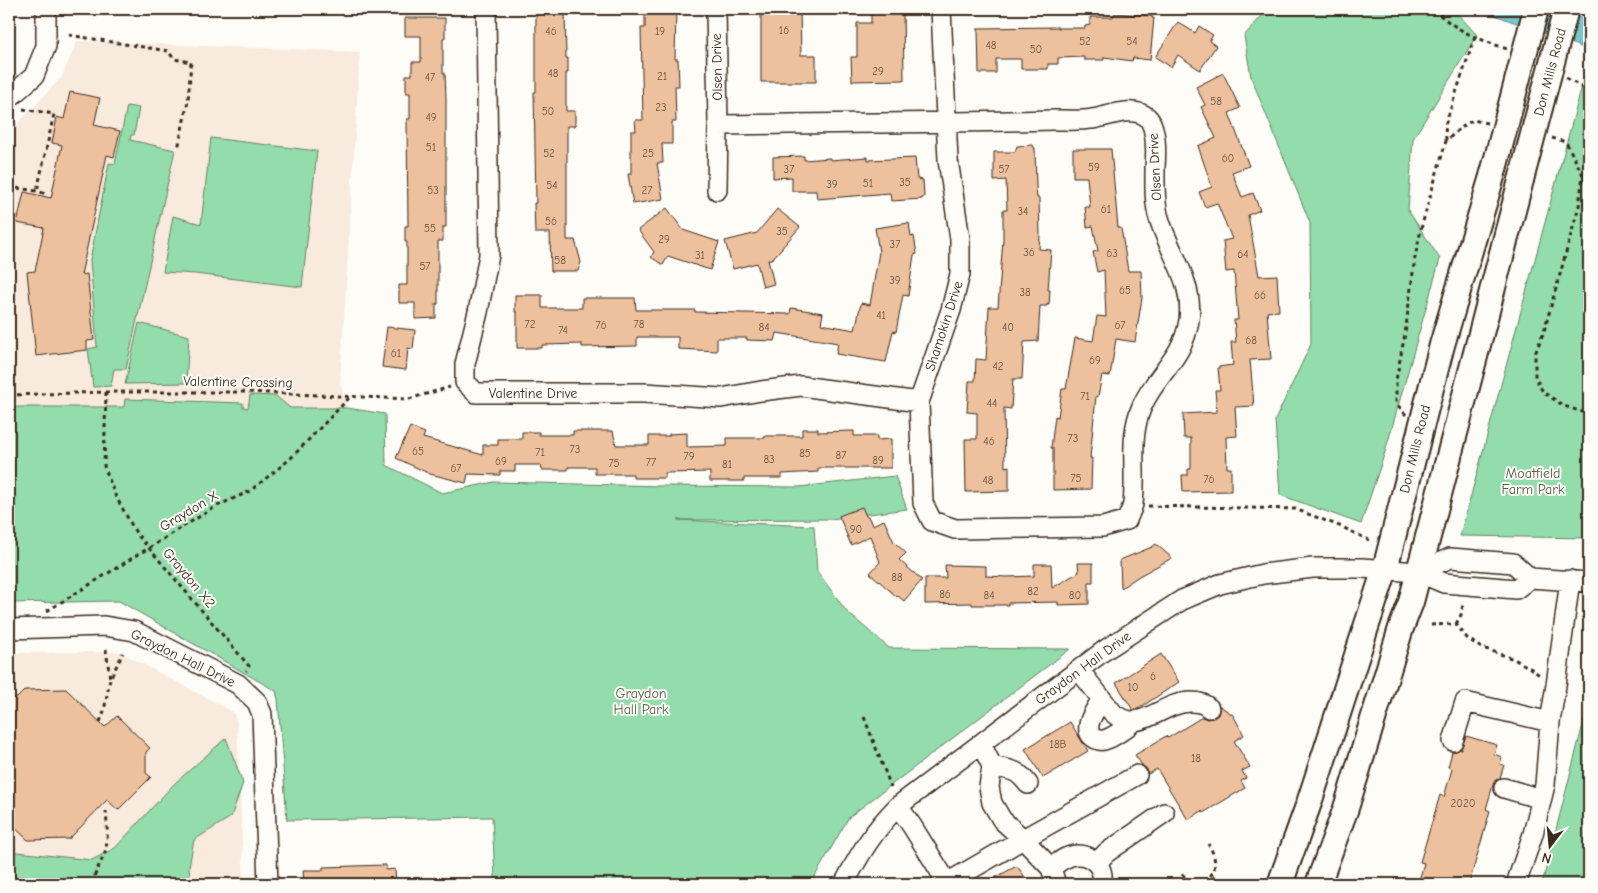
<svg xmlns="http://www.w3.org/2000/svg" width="1598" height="893" font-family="'Comic Neue',sans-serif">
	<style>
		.built { fill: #f8eadc }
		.green { fill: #93dcab; stroke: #678364 }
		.water { fill: #77c8ce; stroke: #5f8988 }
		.building { fill: #edc19d; stroke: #3b2a1e }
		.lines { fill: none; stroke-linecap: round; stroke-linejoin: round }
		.minor-casing { stroke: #3b2a1e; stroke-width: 22 }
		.major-casing { stroke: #3b2a1e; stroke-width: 28 }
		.path { stroke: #3b2a1e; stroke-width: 3; stroke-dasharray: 4 4; stroke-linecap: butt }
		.minor { stroke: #fdfcf7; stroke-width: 19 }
		.major { stroke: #fdfcf7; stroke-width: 24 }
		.major-bridge-casing { stroke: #3b2a1e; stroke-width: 28; stroke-linecap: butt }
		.major-bridge { stroke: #fdfcf7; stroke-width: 24 }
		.labels { text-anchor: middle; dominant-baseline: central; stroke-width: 4; stroke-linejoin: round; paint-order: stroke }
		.number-label { font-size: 11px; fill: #68503e }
		.street-label { font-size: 14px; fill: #3b2a1e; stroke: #fdfcf7 }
		.park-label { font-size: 14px; fill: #555f48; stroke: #fdfcf7 }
	</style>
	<rect width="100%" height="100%" fill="#fdfcf7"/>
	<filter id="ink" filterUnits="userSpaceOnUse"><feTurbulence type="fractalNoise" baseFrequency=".02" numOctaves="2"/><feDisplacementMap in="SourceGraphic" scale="10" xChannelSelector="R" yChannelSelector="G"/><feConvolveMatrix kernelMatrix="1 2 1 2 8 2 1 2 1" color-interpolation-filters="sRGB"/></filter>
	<g filter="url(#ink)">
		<path class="built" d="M77 41 360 52 340 382 347 408 9 407V133L62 77Z
			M120 652 233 712 237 723 244 884H9V653Z"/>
		<path class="green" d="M1268 9H1453L1477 35 1413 139 1408 210 1440 259 1385 452 1361 524 1280 495 1275 420 1311 344 1310 223 1251 77 1244 36Z
			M1589 60V538L1460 536Z
			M127 106 139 108 134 135H131L130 140 175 150 126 369H114L111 386 93 387 88 349 97 347 90 260 109 163 115 164Z
			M211 138 317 151 302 287 195 274 163 272 173 216 201 224Z
			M139 323 189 336 186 383 125 384Z
			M250 395 276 396 290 408H347L385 414 386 465 442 493 494 482 663 486 799 487 895 476 907 509 831 519 678 520 814 526 817 571 847 612 889 648 1070 649 849 817 814 878 813 884H616L614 883 495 878 492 817 287 820 278 699 276 691 119 601 9 603V407H124L125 399 243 403V407L248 408Z
			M1589 701V884H1542Z
			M226 738 243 783 231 817 194 840 189 867 191 884H9V854L17 852 92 860 115 848 174 784Z"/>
		<path class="water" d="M1482 9H1555L1589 21V50L1492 14Z"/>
		<path class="building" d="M645 9 676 10 675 59H678L679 86H675L676 122H672V144H662L663 163H657L663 199 633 204 628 174H631V131H636L635 120H643L641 28H645Z
			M761 9H800L801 55H816V82H761Z
			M871 9H903L904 80 852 81 851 57H857V23H871Z
			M565 11 566 58H568V73H566V111H575V126H567V240H575L581 262 578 271H551L550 233H535L534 203H536L534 92H536V12Z
			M1115 13 1152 16V18H1154L1150 60 1133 58 1132 61 1104 57V60H1084V57L1058 58V64H1048V69H1021V59H996V73H979L978 28 1058 27V28H1085V26L1090 25V17H1113Z
			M405 18H445V38H443V73H445L446 98V227H443V241H438V304H436V318L415 319V303H399V285H407V242H405V226H408L407 119H410V93H406V75H412V62H421V36H405Z
			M1178 22 1195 33 1199 26 1213 35 1209 41 1216 46 1200 70 1178 55 1171 67 1155 57Z
			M1223 73 1240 108 1229 113 1249 166 1232 172 1242 197 1253 193 1260 210 1248 215 1259 276 1277 275 1279 311 1267 312 1271 359 1250 360 1254 406 1235 407 1237 436 1226 437 1227 468H1231V491L1183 492 1182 475H1188V469H1191V438H1184L1183 414 1217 412 1215 390H1220L1218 367 1233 365 1231 342H1236L1234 320H1238L1234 271 1226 272 1223 241 1232 239 1217 203 1205 207 1199 192 1212 187 1198 146 1216 138 1201 107 1205 105 1196 87Z
			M70 92 100 98 94 125 120 131 114 157 107 155 81 275 87 274 94 340 87 341V350L36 356 27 272 35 271 44 228 17 223 24 192 51 198 62 145 52 143 57 117 64 119Z
			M1033 145 1034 148H1035L1036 186 1037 198H1039L1040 236 1039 249 1051 250 1048 290H1050L1049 305 1047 304V306H1040L1038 341 1024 342 1022 379H1013L1011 409 1004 408 1005 467 1009 466V491L966 492 965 439H977V413L967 412 969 381H975L976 359 986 360 989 307H998L1003 239V210H1007L1006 180 994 181V152H1015L1017 146Z
			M1073 149H1111L1118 228H1121L1128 271H1141L1142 298 1135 342 1116 339 1110 376 1102 375 1098 397 1096 396 1090 458H1092L1091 489 1053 490V448H1051L1055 416 1058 417 1062 389H1066L1075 338 1093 341 1097 316 1106 317 1104 270 1097 272 1093 252 1098 251 1093 226 1087 227 1085 207H1090L1087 177H1073Z
			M804 156V160L830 158V160L868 157V160L915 158 917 179 923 180 924 197 922 198V199L891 201 890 193 817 199 816 191H792V177L773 178V157Z
			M667 208 683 230 719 242 710 270 668 256 663 265 651 257 654 252 638 230Z
			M777 209 800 227 773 258 768 260 774 284 763 287 757 263 733 269 725 241 757 233Z
			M909 223 911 237 914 236 917 254 914 255 908 296 903 295 896 332 893 331 886 362 836 354 838 343 777 333 775 341 747 340V338H717V351L678 349V337H637V346L582 347V344L542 345V348H517V312H515V295H542V308H582V298H635L636 310H695V312L790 314 791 308 823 313 821 324 855 330 861 303 870 305 879 252 875 228Z
			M387 327 415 330 413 349 408 348 406 370 382 367Z
			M410 427 425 433 423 438 483 455V445H498V439H522V432H539V435H573V431H613L616 445H649V436H669V434L687 433V447L727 446V438H765V436H802V429H818V432L854 431V436H877V440L891 439V468H818V472L782 474V478H744V481H710V472L665 473V478H633V474H595V467H568V470H542L541 465H515V471H500V475L468 474 466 483 430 474 396 458Z
			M862 507 866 516 869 518 872 525 884 520 894 542 906 553 899 560 922 580 904 601 898 596 897 597 870 573 880 562 870 536 851 545 839 516Z
			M1156 544 1172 558 1139 576 1121 588 1120 560 1152 547Z
			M1078 563H1093V582H1089V604L1058 605V602L1008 603V605H972V603L925 604V578H946L945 565 986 566V576L1007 577 1034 576V564H1051L1052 588 1079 572Z
			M1161 654 1179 682 1138 709 1133 710 1116 683Z
			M66 689 105 727 117 716 150 748 146 752V773L151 777 118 810 107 800 69 839 28 840 9 822V698H17L25 690Z
			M1220 706 1233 715 1244 735 1234 741 1250 767 1242 771 1246 778 1241 781 1245 788 1203 813 1202 811 1188 820 1157 769 1148 774 1147 769 1142 765 1135 755 1166 736 1168 738 1202 717 1207 719 1213 718 1218 715Z
			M1070 722 1088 751 1043 778 1025 749Z
			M1466 736 1497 745 1494 754 1502 757 1500 764 1504 765 1500 778 1494 781 1493 785 1486 809 1490 811 1469 884H1418L1424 863 1420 862 1440 795 1444 797 1452 769 1448 767 1452 752 1461 749Z
			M386 865V870L395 869 396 884H304L303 870H323V867Z
			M1017 866 1030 884H984L1009 870Z"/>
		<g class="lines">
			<defs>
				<path id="minor" d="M486 9 489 255 478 312 465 364V382L476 393H644L721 398 761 391 801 386 919 402
					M716 9 718 125C830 123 942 123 1054 120 1066 120 1080 121 1092 119 1108 117 1132 105 1147 117 1157 126 1156 154 1155 167 1155 184 1154 202 1159 218 1169 253 1194 281 1189 320 1184 358 1156 374 1142 406 1128 438 1137 470 1133 504 1132 509 1129 514 1127 520L1103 527 955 529 932 521 923 503 919 402 951 310 960 274V239L948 160 941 9
					M9 98 34 76 46 46V9
					M717 190 718 125
					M1418 572 1450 558 1513 563 1530 578 1589 582
					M9 629 104 626 134 631 238 684 257 702 262 714 268 884
					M1079 670 1113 713C1140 736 1160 702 1191 702 1197 702 1204 703 1209 708
					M1102 699C1096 709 1079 731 1096 739 1100 741 1103 741 1107 739 1116 736 1125 728 1133 722
					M1453 741 1465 702 1550 722
					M992 766C1010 771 1015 767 1028 784
					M1504 788 1541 799
					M898 806 912 826 948 884
					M1097 863 1106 853 1164 813
					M1051 868C1057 863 1063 858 1071 856 1088 851 1107 866 1101 884
					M947 883 1023 839 1002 820 992 803 989 787 992 766 981 744
					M844 884C860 853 874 830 898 806L1105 650 1182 600 1220 584 1263 574 1313 568H1362L1418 572 1444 583 1516 589 1530 578
					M1056 884 1051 868 1023 839 1137 775
					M1516 884 1533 834 1545 785 1550 722 1556 685 1570 580"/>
				<path id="major" d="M1280 884 1309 803 1385 569 1442 345 1493 173
					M1318 884 1346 808 1401 628 1411 602 1521 180"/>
			</defs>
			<use href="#minor" class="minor-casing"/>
			<use href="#major" class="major-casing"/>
			<path class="path" d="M1434 9C1455 31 1479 39 1507 49
				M69 35 168 51 174 59 191 62 188 101 178 149
				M1566 78 1589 91
				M23 109 54 114 37 191
				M1552 138 1566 142 1583 175 1579 206 1562 267 1544 331 1535 354V377L1543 392 1564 406 1589 414
				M1446 140 1445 125 1475 37
				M9 187 37 191 46 194
				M106 392 104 466 115 495 136 533 249 666 246 671
				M9 395 106 392H247L409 399 450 387
				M1406 415 1396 403V380L1405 334 1415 257 1422 225 1446 141 1458 130 1473 120 1487 123
				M9 489C13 504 18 523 9 537
				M1148 506 1295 509 1342 527 1369 540
				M47 611 215 507 250 491 290 459 350 397
				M1456 624 1461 615 1463 604
				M1431 625 1456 624 1467 638 1480 647 1514 659 1530 668 1541 676
				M106 649 110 679
				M864 717 891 787
				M100 722 104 711 110 679 123 653
				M1182 874C1199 893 1228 874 1208 844
				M1213 876 1223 883 1228 884
				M93 884C94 873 100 865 104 855 109 841 107 825 106 811"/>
			<use href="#minor" class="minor"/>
			<use href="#major" class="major"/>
			<defs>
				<path id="major-bridge" d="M1493 173 1536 9
					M1521 180 1566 9"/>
			</defs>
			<use href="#major-bridge" class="major-bridge-casing"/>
			<use href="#major-bridge" class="major-bridge"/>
		</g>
	</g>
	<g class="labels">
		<g class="number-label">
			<text x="784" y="30">16</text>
			<text x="551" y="31">46</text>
			<text x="660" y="31">19</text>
			<text x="1085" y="41">52</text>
			<text x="1132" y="41">54</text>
			<text x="991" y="45">48</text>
			<text x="1036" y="49">50</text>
			<text x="878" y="71">29</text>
			<text x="553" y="73">48</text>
			<text x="662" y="76">21</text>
			<text x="430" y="77">47</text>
			<text x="1216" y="101">58</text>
			<text x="661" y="107">23</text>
			<text x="548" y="111">50</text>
			<text x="431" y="117">49</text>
			<text x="431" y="147">51</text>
			<text x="549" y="153">52</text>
			<text x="648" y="153">25</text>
			<text x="1228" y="158">60</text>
			<text x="1094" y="167">59</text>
			<text x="789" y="169">37</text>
			<text x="1004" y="169">57</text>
			<text x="905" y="182">35</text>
			<text x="868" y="183">51</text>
			<text x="832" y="184">39</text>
			<text x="552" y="185">54</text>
			<text x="433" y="190">53</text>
			<text x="647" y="190">27</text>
			<text x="1106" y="209">61</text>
			<text x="1023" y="211">34</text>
			<text x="551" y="221">56</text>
			<text x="430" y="228">55</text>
			<text x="782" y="231">35</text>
			<text x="664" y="239">29</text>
			<text x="895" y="244">37</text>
			<text x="1029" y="252">36</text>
			<text x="1112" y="253">63</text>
			<text x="1243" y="254">64</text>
			<text x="700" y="255">31</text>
			<text x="560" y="260">58</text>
			<text x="425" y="266">57</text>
			<text x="895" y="280">39</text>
			<text x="1125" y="290">65</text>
			<text x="1025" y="292">38</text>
			<text x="1260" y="295">66</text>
			<text x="881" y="315">41</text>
			<text x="530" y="324">72</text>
			<text x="639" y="324">78</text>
			<text x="601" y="325">76</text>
			<text x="1120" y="325">67</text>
			<text x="764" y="327">84</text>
			<text x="1008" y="327">40</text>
			<text x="563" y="330">74</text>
			<text x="1251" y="340">68</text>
			<text x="396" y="353">61</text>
			<text x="1095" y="360">69</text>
			<text x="998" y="366">42</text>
			<text x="1085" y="396">71</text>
			<text x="992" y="403">44</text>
			<text x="1073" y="438">73</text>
			<text x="989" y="441">46</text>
			<text x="575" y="449">73</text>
			<text x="418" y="451">65</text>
			<text x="540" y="452">71</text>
			<text x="805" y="453">85</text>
			<text x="841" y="455">87</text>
			<text x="689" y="456">79</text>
			<text x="769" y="459">83</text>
			<text x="878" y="460">89</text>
			<text x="501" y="461">69</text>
			<text x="651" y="462">77</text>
			<text x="614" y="463">75</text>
			<text x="727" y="464">81</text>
			<text x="456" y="468">67</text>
			<text x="1076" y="478">75</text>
			<text x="1209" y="479">76</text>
			<text x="988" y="480">48</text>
			<text x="856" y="529">90</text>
			<text x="897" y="577">88</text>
			<text x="1033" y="591">82</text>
			<text x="945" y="594">86</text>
			<text x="989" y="595">84</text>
			<text x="1075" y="595">80</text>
			<text x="1153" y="676">6</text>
			<text x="1133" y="687">10</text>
			<text x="1058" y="744">18B</text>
			<text x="1196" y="758">18</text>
			<text x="1463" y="803">2020</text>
		</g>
		<g class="street-label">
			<text transform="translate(717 67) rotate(-91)">Olsen Drive</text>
			<text transform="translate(1550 72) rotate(-75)">Don Mills Road</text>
			<text transform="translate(1155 167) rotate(-93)">Olsen Drive</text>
			<text transform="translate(944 326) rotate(-72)">Shamokin Drive</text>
			<text transform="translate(238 382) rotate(1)">Valentine Crossing</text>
			<text x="533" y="393">Valentine Drive</text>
			<text transform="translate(1415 449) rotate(-76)">Don Mills Road</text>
			<text transform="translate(189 511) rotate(-31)">Graydon X</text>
			<text transform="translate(189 578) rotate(50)">Graydon X2</text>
			<text transform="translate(183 658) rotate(26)">Graydon Hall Drive</text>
			<text transform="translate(1083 668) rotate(-36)">Graydon Hall Drive</text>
		</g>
		<g class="park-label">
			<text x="1533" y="473">Moatfield<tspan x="1533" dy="16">Farm Park</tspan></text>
			<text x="641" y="693">Graydon<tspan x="641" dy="16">Hall Park</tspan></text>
		</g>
	</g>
	<rect width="1598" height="893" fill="none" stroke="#fdfcf7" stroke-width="30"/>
	<rect x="15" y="15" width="1568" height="863" fill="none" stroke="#3b2a1e" stroke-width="2" filter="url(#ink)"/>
	<g transform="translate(1550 846) rotate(196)" stroke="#fdfcf7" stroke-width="4" paint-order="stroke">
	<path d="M0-4L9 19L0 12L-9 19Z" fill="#3b2a1e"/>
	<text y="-8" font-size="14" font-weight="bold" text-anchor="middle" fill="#3b2a1e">N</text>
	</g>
</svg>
